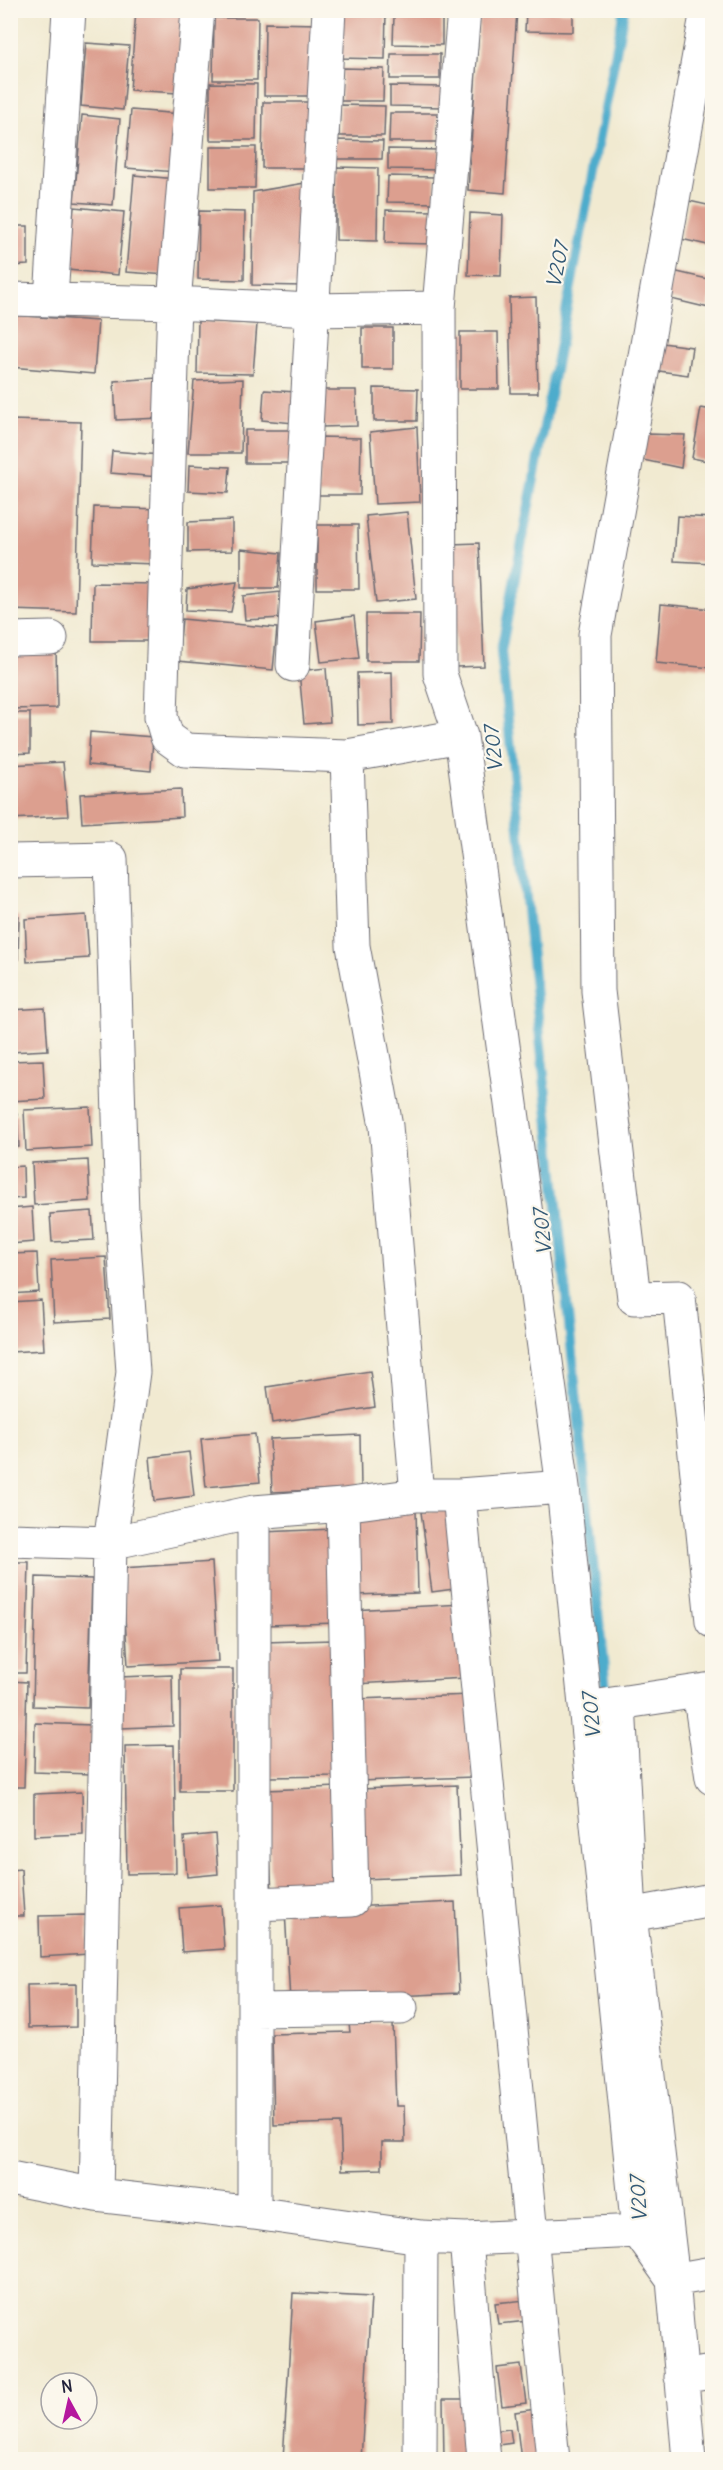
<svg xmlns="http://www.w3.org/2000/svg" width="723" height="2470" font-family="Delius,sans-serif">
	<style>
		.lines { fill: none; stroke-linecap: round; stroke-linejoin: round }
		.stream { stroke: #4daccc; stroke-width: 10 }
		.building { fill: #dc9f8f }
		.minor-casing { stroke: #6a6870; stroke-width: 35 }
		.minor { stroke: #fff; stroke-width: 33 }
		.labels { text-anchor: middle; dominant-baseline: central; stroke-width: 4.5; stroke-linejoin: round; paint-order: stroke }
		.water-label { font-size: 20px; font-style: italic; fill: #335975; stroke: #fbf7ec }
	</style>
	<rect width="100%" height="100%" fill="#fbf7ec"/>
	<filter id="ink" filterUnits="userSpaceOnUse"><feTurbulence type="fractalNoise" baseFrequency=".0167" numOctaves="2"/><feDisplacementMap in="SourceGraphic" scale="12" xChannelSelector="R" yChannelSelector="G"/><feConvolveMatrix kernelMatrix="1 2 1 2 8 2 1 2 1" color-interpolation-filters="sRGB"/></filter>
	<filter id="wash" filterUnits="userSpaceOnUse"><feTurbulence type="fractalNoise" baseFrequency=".008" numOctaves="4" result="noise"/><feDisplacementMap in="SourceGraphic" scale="24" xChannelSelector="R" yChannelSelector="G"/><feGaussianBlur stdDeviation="1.35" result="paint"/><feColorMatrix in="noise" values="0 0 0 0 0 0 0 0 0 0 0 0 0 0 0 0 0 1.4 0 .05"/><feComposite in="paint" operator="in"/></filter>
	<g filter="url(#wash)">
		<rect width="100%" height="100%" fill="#f1ead1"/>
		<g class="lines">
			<path class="stream" d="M607 1700 501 651 624 10"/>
		</g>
		<g id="blocks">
			<path class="building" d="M136 10H182L177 93 130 90Z
				M480 10H517L505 193 468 190Z
				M339 11H386L385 59 338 58Z
				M526 11 573 12V32L525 31Z
				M394 15H442V45L393 44Z
				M214 18H258L257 80H213Z
				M265 23 320 24 319 96H264Z
				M86 43 129 46 123 110 81 106Z
				M391 54H440V79H390Z
				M342 68 384 69 383 101H341Z
				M210 83 257 84 256 140H210Z
				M390 86 443 87V107L390 106Z
				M263 102H312L311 168H262Z
				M340 105 385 106 384 136H339Z
				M131 110 181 114 176 172 126 168Z
				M390 113H438L437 142H389Z
				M82 115 120 119 113 205 74 202Z
				M334 140 383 141 382 159H333Z
				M210 147H256L255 188H210Z
				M388 149 440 150V170L388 169Z
				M336 167 378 168 377 241 336 240Z
				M134 175 176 179 167 275 126 272Z
				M388 176 435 177V203L387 202Z
				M305 183 304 286 252 285 253 192Z
				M689 201 712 206V246L681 239Z
				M74 207 124 212 118 275 68 270Z
				M386 210 435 211V244L385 243Z
				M199 211 245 212 244 280 198 279Z
				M470 213 503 215 501 276 468 275Z
				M10 226H28V265L10 266Z
				M673 271 712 280 709 308 667 298Z
				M536 297 538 393H511L509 298Z
				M10 315 98 321 94 374 10 367Z
				M198 321 257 324 253 374 197 373Z
				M362 328H393V369H362Z
				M460 332H498L499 389H460Z
				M655 342 692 347 688 375 652 370Z
				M158 378 161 418 116 420 114 381Z
				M243 379 241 453H188L194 381Z
				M374 388 418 389 417 421H374Z
				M264 390 296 392 294 423 262 420Z
				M320 390H356L357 426 321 427Z
				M701 408 712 410V462L692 458Z
				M10 420 81 422 76 612 10 610Z
				M417 427 420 502 375 504 370 432Z
				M245 430H294V463H245Z
				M645 434 685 435 681 468 643 460Z
				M320 437 361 438 360 495H318Z
				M112 451 160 455 159 477 110 473Z
				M189 465 230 467 228 493 188 491Z
				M94 507 160 509 158 564 92 562Z
				M407 512 416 599 376 603 366 516Z
				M677 516 712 518V563L674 561Z
				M232 520V551L188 552V522Z
				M317 525H358L359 589H317Z
				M479 543 484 666 456 667 451 544Z
				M241 549 281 553 278 588H241Z
				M237 582 231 612 186 610 187 589Z
				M93 583 154 584V641H92Z
				M281 592V618L245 620 243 596Z
				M661 604 712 609V668L656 663Z
				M366 614H420L419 661H366Z
				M354 616 359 658 321 662 316 621Z
				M182 619 277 628 273 670 178 661Z
				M56 646 57 708 10 709V647Z
				M326 668 330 722 304 724 299 671Z
				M392 672 393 724 358 725 357 673Z
				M10 713H30V753L10 754Z
				M90 732 153 737 151 771 88 765Z
				M63 762 68 816 10 819V765Z
				M181 789 182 817 82 823 80 794Z
				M86 915 89 958 27 962 25 919Z
				M10 916H19L18 961H10Z
				M45 1008 48 1050 10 1052V1010Z
				M43 1060 45 1099 10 1101V1061Z
				M90 1107 92 1147 26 1151 24 1110Z
				M17 1114 19 1147H10V1115Z
				M88 1160 90 1201 34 1205 32 1163Z
				M23 1166 24 1198 10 1199V1167Z
				M32 1207 34 1242 10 1244V1209Z
				M92 1211 94 1240 52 1242 50 1214Z
				M37 1253 39 1292 10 1294V1254Z
				M106 1257 110 1319 54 1322 51 1260Z
				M41 1300 44 1350 10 1352V1302Z
				M370 1371 375 1407 272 1423 267 1387Z
				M255 1434 260 1482 206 1487 201 1439Z
				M360 1435 361 1488 272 1492 270 1439Z
				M189 1452 194 1496 154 1501 150 1457Z
				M450 1509 461 1588 432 1592 421 1512Z
				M416 1510 418 1593 354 1595 353 1511Z
				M334 1529 338 1623 266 1625 262 1532Z
				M10 1562H29L26 1673H10Z
				M212 1562 218 1661 128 1666 122 1568Z
				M36 1577 92 1579 88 1708 33 1706Z
				M463 1604 466 1678 355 1684 351 1610Z
				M332 1640 336 1776 269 1777 265 1642Z
				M180 1669H233V1791H180Z
				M172 1675 173 1726 121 1728 119 1677Z
				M10 1681 27 1682 24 1787H10Z
				M472 1695 474 1777 358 1781 356 1699Z
				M35 1723 92 1725 91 1774 34 1772Z
				M174 1745 176 1873 127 1874 125 1746Z
				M457 1785 461 1875 364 1879 361 1789Z
				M338 1787 343 1892 272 1895 267 1790Z
				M82 1792 83 1834 34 1836V1794Z
				M215 1834 218 1874 187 1877 184 1837Z
				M21 1869 24 1916H10V1870Z
				M455 1902 459 1993 290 2001 285 1910Z
				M221 1905 224 1949 182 1952 179 1908Z
				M88 1915 89 1954 40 1957 39 1916Z
				M76 1984V2027L28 2028 27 1985Z
				M393 2023 396 2106H404L405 2142H382V2169L342 2170 340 2123 274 2125 272 2034 350 2032 349 2024Z
				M293 2293 371 2297 361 2460H283Z
				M526 2300 528 2321 498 2324 495 2303Z
				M521 2365 526 2403 502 2406 497 2368Z
				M443 2399H473L474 2460H444Z
				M536 2409 541 2460H521L515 2412Z
				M510 2429 512 2443 492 2446 491 2431Z"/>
		</g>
	</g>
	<g filter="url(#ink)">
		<use href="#blocks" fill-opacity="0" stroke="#6a6870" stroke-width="1.5"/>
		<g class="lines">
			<defs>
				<path id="minor" d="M198 10 174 303 161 717 167 737 185 750 347 756 461 736
					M707 10 595 635 598 991 634 1298 679 1297 712 1621
					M10 299 174 303 311 310 439 308 440 674 461 736 563 1487 638 2231
					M51 299 69 10
					M439 308 464 10
					M10 639 51 638
					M293 665 329 10
					M347 756 353 946 386 1126 417 1495
					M10 861 111 859 122 1212 133 1372 110 1543 96 2195
					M459 1495 553 2460
					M254 1512V2213
					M10 1540 110 1543 254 1512 343 1505 417 1495H459L563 1487
					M699 1691 712 1778
					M619 1703 630 1915 673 2280 689 2460
					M599 1706 712 1689
					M255 1904 352 1900 343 1505
					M630 1915 712 1900
					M255 2010 401 2008
					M10 2178 96 2195 254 2213 421 2237 466 2239 638 2231 673 2280 712 2273
					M466 2239 484 2460
					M681 2377 712 2372
					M420 2460 421 2237"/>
			</defs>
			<use href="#minor" class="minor-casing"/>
			<use href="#minor" class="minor"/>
		</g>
	</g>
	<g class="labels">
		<g class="water-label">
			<text transform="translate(557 265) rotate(-79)">V207</text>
			<text transform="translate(493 749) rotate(-96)">V207</text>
			<text transform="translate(542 1232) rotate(-96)">V207</text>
			<text transform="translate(591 1716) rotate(-96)">V207</text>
			<text transform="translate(638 2199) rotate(-94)">V207</text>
		</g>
	</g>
	<rect width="723" height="2470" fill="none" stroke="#fbf7ec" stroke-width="36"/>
	<g transform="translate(69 2401) rotate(352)"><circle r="28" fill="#fbf7ec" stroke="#a4a2a5" stroke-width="1.5"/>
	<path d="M0-4.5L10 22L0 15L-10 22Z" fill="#b5179e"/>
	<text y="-9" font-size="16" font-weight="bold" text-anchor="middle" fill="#22223b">N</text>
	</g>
</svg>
